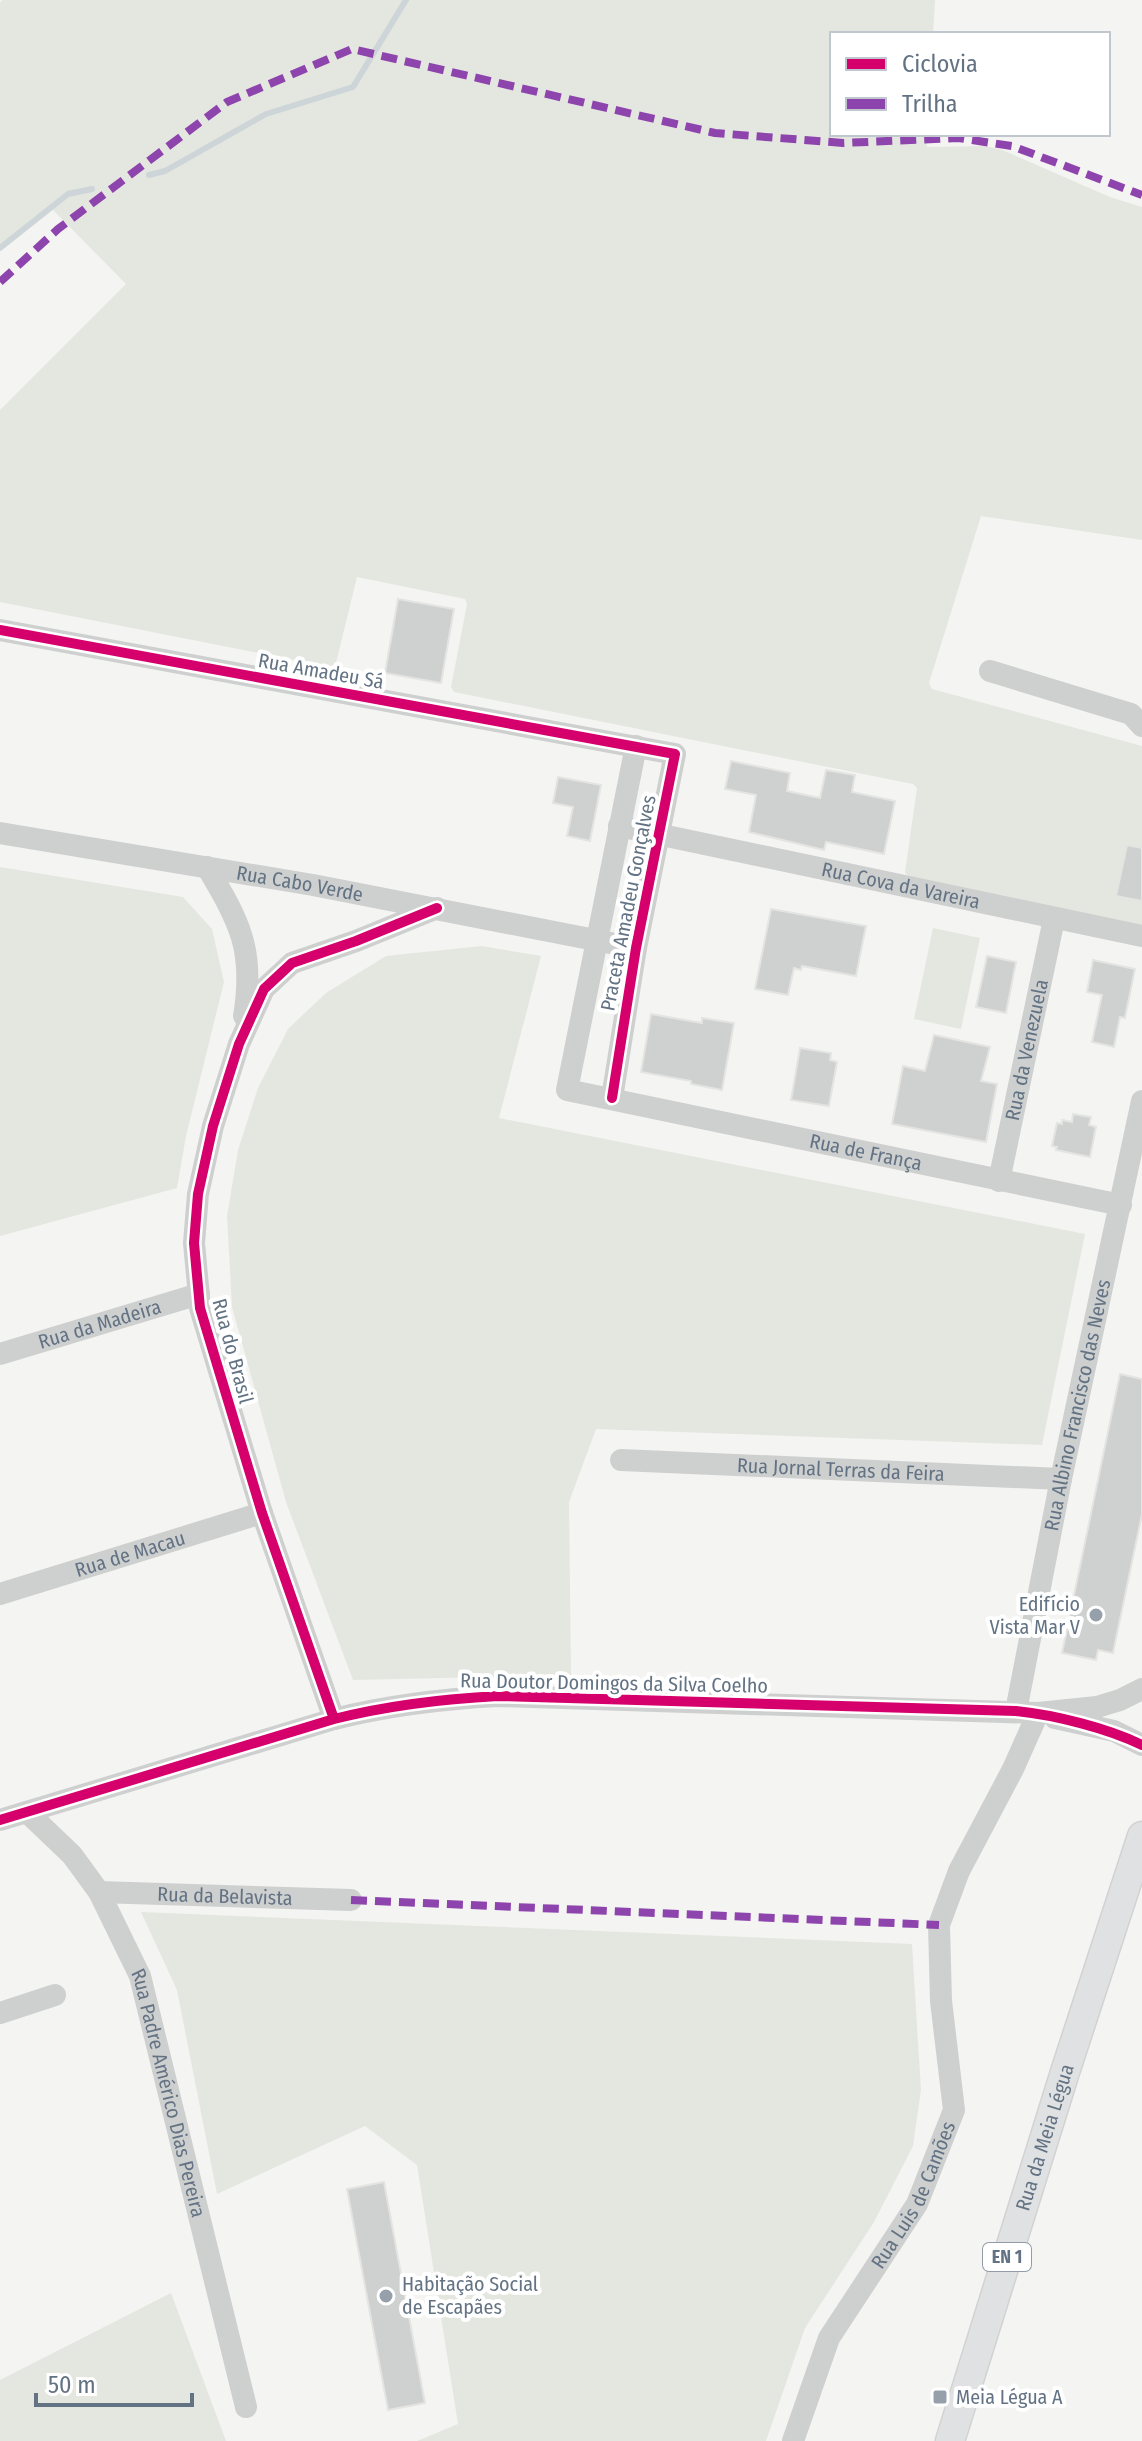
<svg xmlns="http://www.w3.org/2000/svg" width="1142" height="2441" font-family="'Fira Sans Condensed',sans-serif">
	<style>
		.green { fill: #e4e7e0 }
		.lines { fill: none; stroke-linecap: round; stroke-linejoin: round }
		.stream { stroke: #ced5d8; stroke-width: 6 }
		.building { fill: #cfd0d0; stroke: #e4e4e2; stroke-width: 2 }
		.major-casing { stroke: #d1d2d1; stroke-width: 31 }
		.minor { stroke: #cecfcf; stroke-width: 22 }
		.major { stroke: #e0e1e2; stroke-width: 28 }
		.quiet { stroke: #8e44ad; stroke-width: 8; stroke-dasharray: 16 8; stroke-linecap: butt }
		.cycleway-casing { stroke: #fff; stroke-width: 15 }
		.cycleway { stroke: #d6006c; stroke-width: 10 }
		.poi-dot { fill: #96a0aa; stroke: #fff; stroke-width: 3 }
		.labels { text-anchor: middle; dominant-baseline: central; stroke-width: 8; stroke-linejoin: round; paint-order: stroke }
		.shield { fill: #fff; stroke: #929da9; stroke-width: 2 }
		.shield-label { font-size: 18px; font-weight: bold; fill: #637384 }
		.street-label { font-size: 20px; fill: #637384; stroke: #fff }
		.poi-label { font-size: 20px; fill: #637384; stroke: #fff; text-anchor: start }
	</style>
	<rect width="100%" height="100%" fill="#f4f4f2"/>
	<path class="green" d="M2 0H935L933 34H832V134H926L927 147 984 146 1000 149 1110 197 1142 207V540L981 516 929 683 932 689 1142 746V929L907 876 905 872 917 788 913 784 454 692 451 687 467 604 465 599 357 577 336 663 330 667 0 602V410L126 284 52 209 45 210 0 248V3Z
		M0 867 183 897 212 929 224 982 186 1136 177 1188 0 1236Z
		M933 928 980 938 961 1029 914 1019Z
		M482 946 541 956 499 1118 1085 1234 1042 1445 596 1429 569 1502 571 1675 353 1680 286 1502 232 1307 227 1216 238 1150 258 1088 288 1029 326 993 386 956Z
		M141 1912 912 1944 921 2090 913 2146 874 2222 805 2328 766 2441H417L458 2424 417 2165 365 2126 217 2194 177 1990Z
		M171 2293 226 2441H0V2380Z"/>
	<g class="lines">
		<path class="stream" d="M149 175 165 171 266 114 353 87 406 0
			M0 248 68 194 92 189"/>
	</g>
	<path class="building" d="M398 599 454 609 441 683 385 673Z
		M731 761 790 773 787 791 820 798 826 770 855 775 852 792 895 801 884 854 826 842 824 850 749 832 756 795 725 789Z
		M558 777 601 785 590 841 567 836 573 807 553 803Z
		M1127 845 1142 848V901L1116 896Z
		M771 909 866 926 856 976 802 966 801 970 794 968 788 995 755 989Z
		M987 956 1016 962 1006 1013 976 1007Z
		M1093 960 1135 969 1125 1018 1120 1017 1114 1047 1092 1042 1102 995 1087 992Z
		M651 1014 702 1023V1018L734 1023 722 1090 691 1084V1081L641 1072Z
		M934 1035 990 1047 981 1081 997 1084 986 1142 892 1124 903 1066 925 1071Z
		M800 1048 831 1053 830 1060 837 1062 829 1106 791 1100Z
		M1073 1114 1091 1117 1089 1125 1096 1127 1090 1157 1056 1150 1057 1147 1052 1146 1057 1123 1062 1124V1120L1072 1122Z
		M1120 1374 1142 1379V1514L1113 1653 1098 1650 1096 1660 1062 1653Z
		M384 2182 425 2403 388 2410 347 2189Z"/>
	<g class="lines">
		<defs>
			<g id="major">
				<path id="s12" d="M950 2441 1065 2072 1142 1836"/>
			</g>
		</defs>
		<use href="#major" class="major-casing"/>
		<g class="minor">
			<path d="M0 630 675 754 636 948 612 1098"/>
			<path d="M990 671 1131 714 1142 726"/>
			<path id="s1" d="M636 746 567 1090 1121 1205"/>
			<path id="s2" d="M619 826 1142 936"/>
			<path id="s3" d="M0 833 313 885 636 948"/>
			<path d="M207 867C240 923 255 950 244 1016"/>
			<path id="s4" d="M999 1181 1054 919"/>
			<path id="s5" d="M0 1354 199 1294"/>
			<path id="s6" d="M621 1460 1061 1479"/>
			<path id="s7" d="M0 1594 262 1513"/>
			<path id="s8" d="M1016 1711 1061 1479 1142 1101"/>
			<path d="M1055 1718 1114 1731 1142 1745"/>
			<path d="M334 1719 262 1513 200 1308 194 1243 198 1194 213 1126 239 1044 264 989 292 963 356 941 437 908"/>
			<path id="s9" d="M27 1812 72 1855 99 1892 140 1976 246 2407"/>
			<path d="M0 1820 334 1719C390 1705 440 1699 498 1696L1038 1713 1097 1707 1120 1700 1142 1689"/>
			<path id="s10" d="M99 1892 351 1900"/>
			<path d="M0 2013 55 1995"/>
			<path id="s11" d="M793 2441 829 2338 917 2204 954 2110 941 2001 939 1925 959 1871 1013 1769 1038 1713"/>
		</g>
		<use href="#major" class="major"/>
		<path class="quiet" d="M0 282 58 229 227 102 352 49 715 133 843 143 958 138 1012 146 1142 195
			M351 1900 939 1925"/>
		<defs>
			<path id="cycleway" d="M0 630 675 754 636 948 612 1098
				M334 1719 262 1513 200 1308 194 1243 198 1194 213 1126 239 1044 264 989 292 963 356 941 437 908
				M0 1820 334 1719C390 1705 440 1699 498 1696L1016 1711C1055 1715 1107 1728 1142 1745"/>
		</defs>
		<use href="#cycleway" class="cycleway-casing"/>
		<use href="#cycleway" class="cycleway"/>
	</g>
	<g class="poi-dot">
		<circle cx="1096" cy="1615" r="8"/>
		<circle cx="386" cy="2296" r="8"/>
		<rect x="932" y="2389" width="16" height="16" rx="4"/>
	</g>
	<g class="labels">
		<rect class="shield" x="983" y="2243" width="48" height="28" rx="6"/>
		<g class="shield-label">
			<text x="1007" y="2257">EN 1</text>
		</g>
		<g class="street-label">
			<text transform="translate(321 671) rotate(10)">Rua Amadeu Sá</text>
			<text stroke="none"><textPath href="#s3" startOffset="304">Rua Cabo Verde</textPath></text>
			<text stroke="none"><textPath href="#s2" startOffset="288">Rua Cova da Vareira</textPath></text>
			<text transform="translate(628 903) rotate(-79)">Praceta Amadeu Gonçalves</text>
			<text stroke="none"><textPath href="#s4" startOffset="134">Rua da Venezuela</textPath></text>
			<text stroke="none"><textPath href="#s1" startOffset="656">Rua de França</textPath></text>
			<text stroke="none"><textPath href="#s5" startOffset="104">Rua da Madeira</textPath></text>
			<text transform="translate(233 1351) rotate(75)">Rua do Brasil</text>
			<text stroke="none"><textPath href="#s8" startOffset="312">Rua Albino Francisco das Neves</textPath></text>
			<text stroke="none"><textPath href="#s6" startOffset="220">Rua Jornal Terras da Feira</textPath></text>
			<text stroke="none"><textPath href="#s7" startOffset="136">Rua de Macau</textPath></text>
			<text transform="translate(614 1683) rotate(1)">Rua Doutor Domingos da Silva Coelho</text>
			<text stroke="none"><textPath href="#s10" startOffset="126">Rua da Belavista</textPath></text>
			<text stroke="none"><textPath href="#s9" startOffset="322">Rua Padre Américo Dias Pereira</textPath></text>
			<text stroke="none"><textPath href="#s12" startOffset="318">Rua da Meia Légua</textPath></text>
			<text stroke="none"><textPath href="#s11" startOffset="276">Rua Luis de Camões</textPath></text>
		</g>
		<g class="poi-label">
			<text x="1080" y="1604" text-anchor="end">Edifício<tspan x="1080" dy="23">Vista Mar V</tspan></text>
			<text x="402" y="2284">Habitação Social<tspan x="402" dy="23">de Escapães</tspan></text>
			<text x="956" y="2397">Meia Légua A</text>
		</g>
	</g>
	<rect x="830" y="32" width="280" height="104" fill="#ffffff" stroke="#c1c7ce" stroke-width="2"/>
	<rect x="846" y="58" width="40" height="12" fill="#d6006c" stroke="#c1c7ce" stroke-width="2"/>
	<text x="902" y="72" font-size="24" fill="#637384">Ciclovia</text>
	<rect x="846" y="98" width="40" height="12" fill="#8e44ad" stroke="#c1c7ce" stroke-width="2"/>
	<text x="902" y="112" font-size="24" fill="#637384">Trilha</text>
	<path d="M36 2393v12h156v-12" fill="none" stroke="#637384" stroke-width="4"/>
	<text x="48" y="2393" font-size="24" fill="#637384" stroke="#ffffff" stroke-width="6" paint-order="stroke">50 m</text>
</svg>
